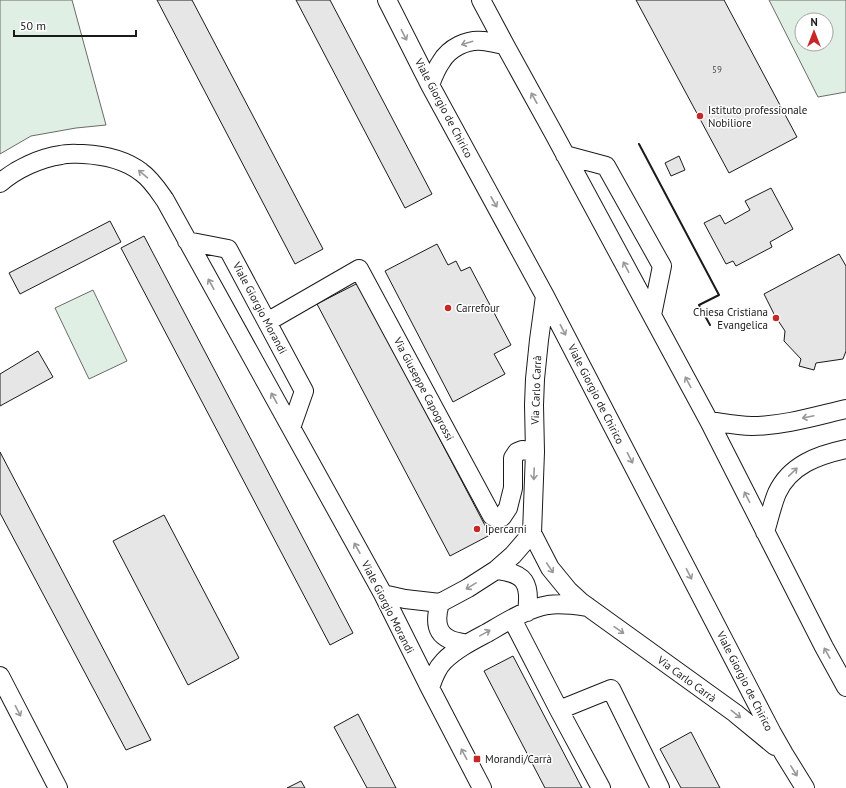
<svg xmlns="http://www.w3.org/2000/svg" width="846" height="788" font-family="'PT Sans',sans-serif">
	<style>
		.green { fill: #e0efe3; stroke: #6a6a6a; fill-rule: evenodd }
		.building { fill: #e6e6e6; stroke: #1a1a1a }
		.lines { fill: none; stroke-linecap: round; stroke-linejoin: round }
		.minor-casing { stroke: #1a1a1a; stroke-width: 20 }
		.minor { stroke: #fff; stroke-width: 18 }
		.wall { stroke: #1a1a1a; stroke-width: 2 }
		.oneway { stroke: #989898 }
		.poi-dot { fill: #c62828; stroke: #fff; stroke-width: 1.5 }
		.labels { text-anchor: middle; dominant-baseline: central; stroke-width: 3; stroke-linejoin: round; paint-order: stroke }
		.number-label { font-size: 9px; fill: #4d4d4d }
		.street-label { font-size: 11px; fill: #1a1a1a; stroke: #fff }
		.poi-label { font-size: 11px; fill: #1a1a1a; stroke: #fff; text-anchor: start }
	</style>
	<rect width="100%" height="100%" fill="#fff"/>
	<path class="green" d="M0 0H72L106 125 76 128 31 136 0 154Z
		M769 0H846V92L818 97ZM802 20H826V44H802Z
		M93 290 127 361 89 379 55 308Z"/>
	<path class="building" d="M157 0H192L323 249 295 264Z
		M296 0H330L432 194 405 208Z
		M636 0H724L797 137 729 173Z
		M679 156 685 170 671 176 665 163Z
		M771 188 793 229 770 242 772 247 736 266 733 261 726 264 704 223 720 215 725 224 750 210 745 201Z
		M110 221 121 242 20 294 9 273Z
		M144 236 353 633 330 645 121 248Z
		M437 244 448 265 456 261 461 271 470 267 511 345 494 354 505 374 453 402 385 271Z
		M839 254 846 266V351L843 359 816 363 814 370 799 366 801 359 784 341 785 331 775 316 764 294Z
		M358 283 490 535 450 556 317 304Z
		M38 351 53 377 0 406V374Z
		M0 452 151 740 126 750 0 513Z
		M164 515 239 658 188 685 113 541Z
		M513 656 582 788H545L484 671Z
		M358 714 396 788H367L334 727Z
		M691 732 720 788H681L660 749Z
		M301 781 305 788H287Z"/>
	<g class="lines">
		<defs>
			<path id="minor" d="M387 0 430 85 545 296 772 733 784 754 805 788
				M481 0 505 45 553 132 709 421 824 647 846 687
				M430 85C433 77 436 69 441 62 449 48 467 39 483 41 491 42 498 44 505 45
				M565 155 606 166 662 266 652 315
				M0 183C16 169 40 158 61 155 68 153 76 154 83 154 103 155 124 159 141 172 151 179 158 190 165 200L383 594 430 688 482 788
				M187 241 228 249 304 391 291 428
				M545 296 539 340 535 379 534 405 535 452 532 533 550 568 568 590 581 602 735 713 775 746
				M267 322 359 269 492 516 496 518 502 517 508 508 513 488V458L517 452 522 450 535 452
				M709 421C723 423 738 426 752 426 783 426 816 416 846 409
				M765 532C769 519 772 505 777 493 790 465 818 455 846 449
				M496 570C525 573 531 583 527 612
				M383 594 405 599 440 603 468 588 496 570 513 555 532 533
				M440 603C436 616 434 632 449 639 454 642 461 642 467 644
				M512 619 559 710 601 788
				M0 676 58 788
				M430 688C433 679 436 669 444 661 456 649 472 641 487 633 506 622 526 609 548 605 561 603 574 605 588 607
				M559 710 611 689 660 788"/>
		</defs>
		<use href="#minor" class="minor-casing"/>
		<use href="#minor" class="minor"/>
		<path class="wall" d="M639 144 719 295 699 305 710 325"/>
	</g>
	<defs><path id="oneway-shaft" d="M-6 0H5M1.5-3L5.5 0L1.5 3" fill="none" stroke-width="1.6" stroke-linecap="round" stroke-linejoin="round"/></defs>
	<g class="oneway">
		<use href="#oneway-shaft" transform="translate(404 35) rotate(63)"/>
		<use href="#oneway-shaft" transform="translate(467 43) rotate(163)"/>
		<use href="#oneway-shaft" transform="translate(534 98) rotate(-119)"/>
		<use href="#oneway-shaft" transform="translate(143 174) rotate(-140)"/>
		<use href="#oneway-shaft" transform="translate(494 202) rotate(61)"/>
		<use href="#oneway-shaft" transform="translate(626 267) rotate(-118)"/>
		<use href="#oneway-shaft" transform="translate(211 284) rotate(-119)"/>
		<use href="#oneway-shaft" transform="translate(563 330) rotate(63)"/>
		<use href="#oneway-shaft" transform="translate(688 382) rotate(-118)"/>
		<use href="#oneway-shaft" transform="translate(274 398) rotate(-119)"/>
		<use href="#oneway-shaft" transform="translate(808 417) rotate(168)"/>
		<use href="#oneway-shaft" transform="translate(630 458) rotate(63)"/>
		<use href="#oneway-shaft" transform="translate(793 472) rotate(-44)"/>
		<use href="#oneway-shaft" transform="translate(534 474) rotate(92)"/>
		<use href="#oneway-shaft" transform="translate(747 497) rotate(-117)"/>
		<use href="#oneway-shaft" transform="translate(357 548) rotate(-119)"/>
		<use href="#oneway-shaft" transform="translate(550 568) rotate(56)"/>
		<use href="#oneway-shaft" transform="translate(689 574) rotate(63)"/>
		<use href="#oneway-shaft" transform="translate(471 586) rotate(148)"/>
		<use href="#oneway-shaft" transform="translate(619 630) rotate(35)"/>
		<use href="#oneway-shaft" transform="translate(485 633) rotate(-29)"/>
		<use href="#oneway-shaft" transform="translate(827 653) rotate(-119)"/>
		<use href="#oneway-shaft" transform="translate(18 711) rotate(63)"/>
		<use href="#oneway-shaft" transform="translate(736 714) rotate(38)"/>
		<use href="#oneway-shaft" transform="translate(464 754) rotate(-118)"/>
		<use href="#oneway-shaft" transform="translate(794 771) rotate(58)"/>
	</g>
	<g class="poi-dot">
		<circle cx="700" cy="116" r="4"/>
		<circle cx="448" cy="308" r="4"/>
		<circle cx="776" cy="318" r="4"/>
		<circle cx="477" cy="529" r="4"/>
		<rect x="473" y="755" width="8" height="8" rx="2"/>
	</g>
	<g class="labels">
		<g class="number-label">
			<text x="717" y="69">59</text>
		</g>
		<g class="street-label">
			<text transform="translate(444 108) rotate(62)">Viale Giorgio de Chirico</text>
			<text transform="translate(260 308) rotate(62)">Viale Giorgio Morandi</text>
			<text transform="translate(424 389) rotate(62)">Via Giuseppe Capogrossi</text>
			<text transform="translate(536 390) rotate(-88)">Via Carlo Carrà</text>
			<text transform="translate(596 394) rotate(63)">Viale Giorgio de Chirico</text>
			<text transform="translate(388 607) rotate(63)">Viale Giorgio Morandi</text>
			<text transform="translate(687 679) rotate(36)">Via Carlo Carrà</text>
			<text transform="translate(745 681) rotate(63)">Viale Giorgio de Chirico</text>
		</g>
		<g class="poi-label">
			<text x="708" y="110">Istituto professionale<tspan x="708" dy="13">Nobiliore</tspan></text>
			<text x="456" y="308">Carrefour</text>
			<text x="768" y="312" text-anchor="end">Chiesa Cristiana<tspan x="768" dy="13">Evangelica</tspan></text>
			<text x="485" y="529">Ipercarni</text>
			<text x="485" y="759">Morandi/Carrà</text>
		</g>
	</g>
	<g transform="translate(814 32)"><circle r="19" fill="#ffffff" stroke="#a3a3a3"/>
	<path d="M0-3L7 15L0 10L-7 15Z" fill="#c62828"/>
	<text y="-6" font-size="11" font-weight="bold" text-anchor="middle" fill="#1a1a1a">N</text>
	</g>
	<path d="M14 30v6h122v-6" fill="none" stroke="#1a1a1a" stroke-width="2"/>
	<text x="20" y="30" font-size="12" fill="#1a1a1a" stroke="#ffffff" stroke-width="3" paint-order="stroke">50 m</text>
</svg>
